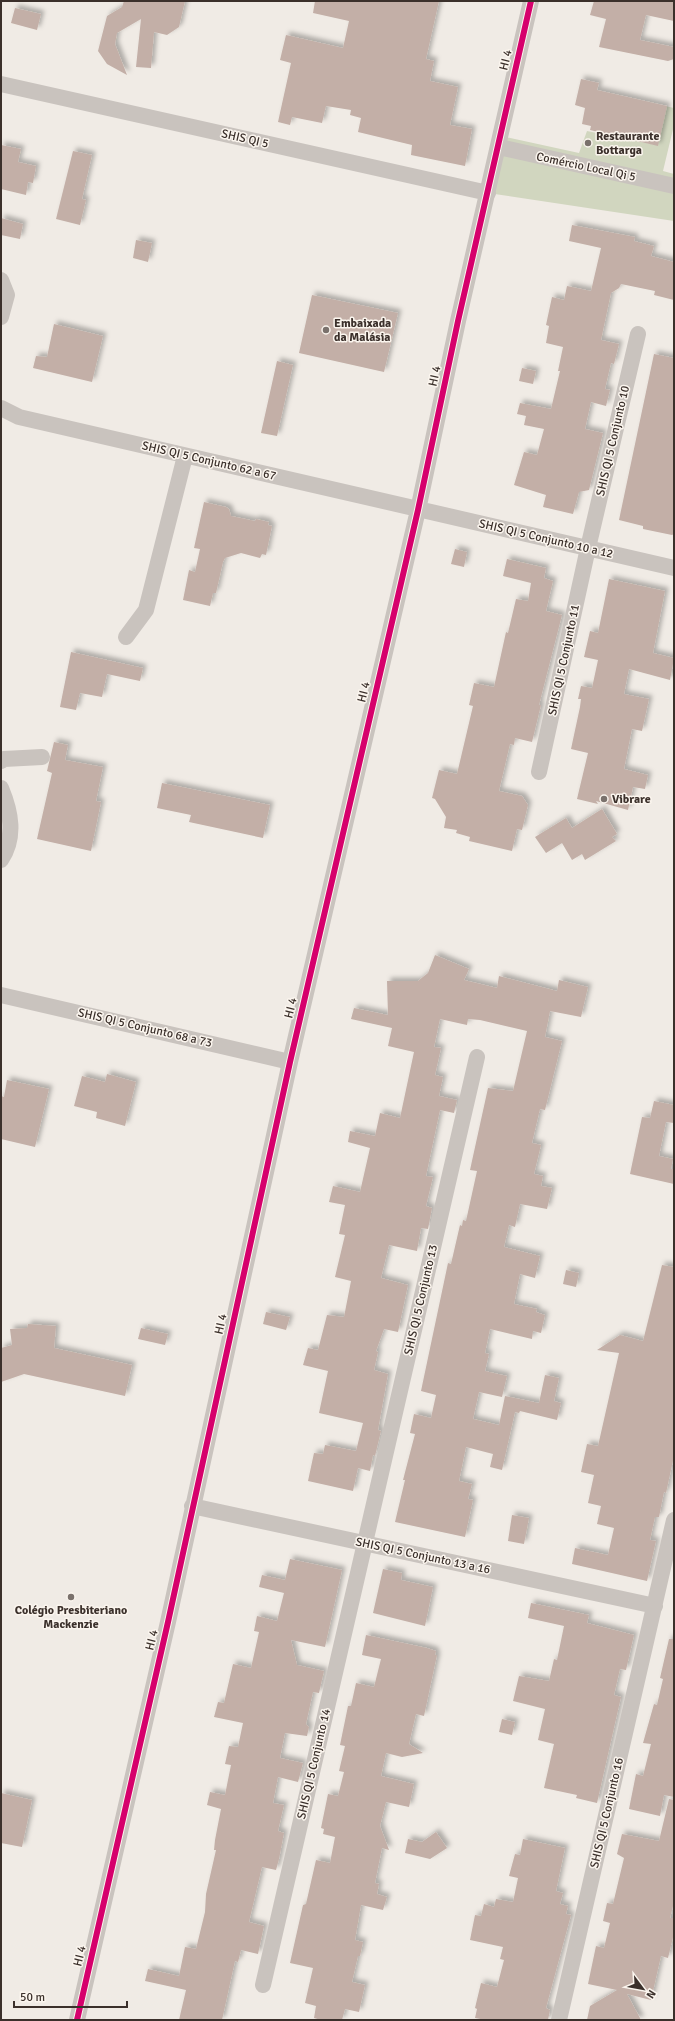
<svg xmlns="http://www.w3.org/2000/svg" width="675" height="2021" font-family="Signika,sans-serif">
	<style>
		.green { fill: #d1d6bf }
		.building { fill: #c3afa7; filter: url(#shadow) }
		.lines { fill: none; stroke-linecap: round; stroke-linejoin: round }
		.minor { stroke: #c9c3be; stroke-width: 16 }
		.cycleway-casing { stroke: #fbf5ee; stroke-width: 8 }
		.cycleway { stroke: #d6006c; stroke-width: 6 }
		.poi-dot { fill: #7a716c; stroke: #fbf5ee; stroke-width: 1.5 }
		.labels { text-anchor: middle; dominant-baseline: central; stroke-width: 3; stroke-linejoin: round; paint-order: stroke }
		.street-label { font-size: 12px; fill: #3b302b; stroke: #fbf5ee }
		.poi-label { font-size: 12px; font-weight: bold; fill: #3b302b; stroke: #fbf5ee; text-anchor: start }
	</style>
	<defs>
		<filter id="shadow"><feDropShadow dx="3.5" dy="-3.5" stdDeviation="2" flood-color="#0004"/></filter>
	</defs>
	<rect width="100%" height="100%" fill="#f0ebe5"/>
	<path class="green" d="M665 106 674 108V125L663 171 674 174V221L488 193 501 136 579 153 587 131 656 145Z"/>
	<path class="building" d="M124 1H185L179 27 167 35 154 32 151 68 136 67 141 19 117 33 115 44 127 75 107 64 98 51 107 16 122 7Z
		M315 1H439L426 59 434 61 430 81 458 87 450 125 472 129 465 166 411 155 412 145 358 132 361 118 350 115 351 110 326 106 322 123 292 117 290 125 278 122 291 63 280 60 286 35 343 48 349 21 313 13Z
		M594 1H674V21L646 15 640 40 674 47V59L668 61 599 47 606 19 590 15Z
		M15 8 41 14 37 30 11 23Z
		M581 79 599 83 597 90 667 106 658 146 590 130 591 126 582 124 585 108 575 105Z
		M1 145 21 149 18 162 36 166 33 183 28 182 26 195 1 189Z
		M73 151 92 155 82 199 86 200 80 225 56 219Z
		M1 218 23 224 20 239 1 235Z
		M572 225 635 237 634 241 654 246 651 256 674 262V300L654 295 655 291 621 284 619 288 611 293 601 340 619 344 614 364 611 363 605 389 610 390 606 406 591 402 585 429 603 433 589 490 579 492 573 514 543 507 546 495 514 485 524 452 537 455 544 429 524 425 526 416 517 414 520 403 551 409 560 371H558L563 347 546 343 549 326 546 325 552 297 564 300 567 286 591 291 601 248 569 241Z
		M136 240 152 243 148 262 133 258Z
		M312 295 398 313 384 372 299 353Z
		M54 324 103 336 92 382 33 368 36 356 47 357Z
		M654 354 674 358V534L672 535 643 529V526L619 520Z
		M277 361 293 365 277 436 261 433Z
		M522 368 536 371 533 384 519 381Z
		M204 502 226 507 229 509 231 516 255 521 256 519 269 522 268 525 272 526 266 555 262 554 260 558 241 553 225 558 223 562 216 593H213L210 606 183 600 189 570 195 572 200 549 194 548Z
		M455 549 467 552 464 567 451 564Z
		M507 559 546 568 544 578 553 581 546 611 562 615 539 705H541L532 742 515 738 514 745 510 744 499 791 522 796 528 805 522 830 517 829 512 851 469 841 470 837 456 833 457 830 444 828 446 817 435 799 432 798 439 770 457 774 473 706 469 705 474 683 494 687 506 632 508 633 516 599 528 601 531 583 503 576Z
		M609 579 665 591 653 653 674 658 670 680 629 669 624 694 649 699 642 731 632 729 624 769 648 775 645 789 633 787 628 810 596 801 598 804 577 799 588 753 571 749 580 707 581 699H578L581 686 592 688 598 660 584 657 590 631 598 633Z
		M71 652 143 668 140 681 107 674 102 697 80 693 76 710 60 707Z
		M54 742 68 745 65 760 103 767 96 801 101 802 91 851 37 839 52 773 47 771Z
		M162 783 270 805 263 838 189 822 191 815 157 808Z
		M602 809 617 834 612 837 616 841 585 860 582 854 572 860 562 843 546 853 535 837 566 818 572 828Z
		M435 955 469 969 464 980 497 988 499 976 557 991 559 980 588 987 581 1017 550 1011 545 1037 562 1041 545 1110 540 1109 532 1143 541 1145 534 1174 543 1176 541 1186 552 1188 547 1209 520 1204 515 1227 509 1225 504 1247 540 1256 535 1278 520 1274 514 1304 537 1309 536 1312 545 1315 541 1333 533 1331 532 1339 490 1329 485 1353 489 1354 485 1371 507 1376 502 1397 479 1392 473 1419 499 1425 505 1396 539 1403 545 1375 559 1378 554 1401 561 1403 557 1420 520 1411 519 1413 515 1412 502 1470 490 1467 493 1454 466 1447 459 1481 472 1484 468 1499 473 1500 465 1537 395 1522 405 1480H403L415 1434 410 1433 414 1414 431 1418 436 1395 421 1391 448 1263 451 1264 460 1225 462 1226 463 1220 466 1221 477 1171 470 1170 488 1088 513 1091 527 1031 480 1020 468 1019 467 1025 440 1019 434 1047 441 1048 435 1075 443 1077 439 1096 457 1100 454 1113 440 1110 426 1176 433 1177 426 1206 432 1208 428 1229 421 1228 417 1251 389 1245 381 1278 408 1285 398 1332 384 1329 376 1351 378 1352 374 1370 388 1374 378 1430 381 1431 375 1456 373 1455 370 1471 358 1468 353 1491 308 1481 314 1453 323 1454 325 1445 356 1451 363 1423 319 1413 328 1371 303 1365 308 1348 318 1350 327 1315 344 1317 351 1281 335 1277 345 1235 339 1234 345 1205 329 1202 333 1186 360 1192 370 1148 348 1142 350 1131 375 1136 380 1113 400 1118 414 1052 388 1046 392 1028 351 1019 354 1008 388 1015 387 981H418L428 973Z
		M107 1074 136 1082 125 1126 96 1118 97 1112 74 1106 82 1076 105 1082Z
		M7 1080 49 1089 35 1147 1 1139V1096L4 1097Z
		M654 1101 674 1105V1123L666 1122 659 1156 673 1159 671 1169H674V1184L630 1174 642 1117 650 1118Z
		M662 1265 674 1267V1456L666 1493 664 1492 659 1517H655L650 1540 656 1541 647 1581 572 1564 575 1548 608 1555 614 1528 597 1524 601 1506 588 1503 594 1475 581 1472 587 1444 598 1446 619 1353 597 1350 620 1335 643 1341Z
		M566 1270 579 1273 576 1287 563 1284Z
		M266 1312 290 1317 286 1330 263 1324Z
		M28 1324 56 1326 54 1348 132 1365 125 1396 24 1374 1 1382V1348L12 1345 10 1329 27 1328Z
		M141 1328 168 1334 165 1345 138 1339Z
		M512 1515 529 1518 524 1544 508 1541Z
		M290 1559 342 1570 325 1647 291 1640 297 1665 324 1671 319 1693 313 1692 306 1724 309 1727 307 1736 285 1733 280 1758 303 1763 298 1782 278 1777 273 1803 284 1805 278 1831 284 1833 279 1859 276 1870 262 1867 249 1922 264 1926 258 1954 241 1950 238 1962 235 1961 222 2020H179L186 1990 145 1981 148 1969 179 1976 185 1947 196 1949 205 1912 206 1894 216 1850H214L215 1840 221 1809 207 1805 210 1792 225 1795 231 1765 225 1764 229 1746 238 1747 243 1723 214 1717 218 1702 224 1703 233 1664 251 1668 259 1632 254 1631 257 1616 277 1621 284 1593 259 1587 262 1575 285 1580Z
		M383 1569 402 1573 401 1580 433 1587 425 1626 373 1613Z
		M531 1603 589 1615 587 1623 634 1635 626 1670 620 1669 614 1695 621 1697 597 1803 576 1798 577 1795 544 1788 554 1744 538 1740 545 1709 513 1701 519 1676 549 1681 554 1659 557 1660 564 1626 528 1618Z
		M366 1635 427 1648 436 1651 435 1655H437L424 1716 416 1714 409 1744 423 1753 402 1757 386 1753 381 1776 414 1784 409 1807 386 1802 380 1826 389 1850 382 1848 375 1883 379 1884 377 1894 387 1897 383 1910 361 1905 355 1940 363 1942 360 1956H358L352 1982 365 1985 359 2012 345 2009 342 2020H321L314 2018 316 2006 305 2003 313 1968 290 1963 303 1905 306 1904 316 1860 330 1863 335 1837 323 1834 324 1829 321 1828 328 1794 338 1796 344 1772 339 1771 345 1746 340 1745 348 1706H351L356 1683 374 1687 381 1659 362 1655Z
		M669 1639H674V1797L664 1795 660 1816 629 1809 636 1774 643 1776 651 1744 643 1743 654 1704 657 1705 663 1679 660 1678Z
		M502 1719 515 1722 512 1735 499 1732Z
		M1 1793 32 1800 22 1847 1 1843Z
		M669 1799 674 1800V1902L670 1918H674V1933L668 1958 661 1956 651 2000 627 1994 641 2020H587L590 2006 617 1990 588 1984 596 1946 604 1948 610 1923 603 1921 607 1903 613 1904 624 1858 617 1854 622 1834 659 1841Z
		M436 1832 447 1848 430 1859 405 1853 408 1839 422 1842Z
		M523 1839 565 1848 556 1891 563 1893 560 1904 568 1906 566 1914 571 1915 546 2008 550 2010 548 2020H486L475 2018 477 2009 475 2008 481 1983 497 1987 504 1960 500 1959 503 1947 470 1940 475 1915 481 1916 484 1904 494 1907 496 1899 513 1902 518 1878 509 1876 515 1854 520 1855Z"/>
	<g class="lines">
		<path class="minor" d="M1 84 488 193
			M499 147 674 186
			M1 280 7 295 1 317
			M1 408 19 417 674 568
			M126 637 146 610 185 456
			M1 761 4 759 42 757
			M539 772 588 548 638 334
			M1 788C11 812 16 837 1 860
			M1 995 290 1062
			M192 1506 655 1606
			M263 1985 477 1057
			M77 2020 168 1622 290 1062 418 510 458 321 531 1
			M559 2020 674 1520"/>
		<defs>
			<path id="cycleway" d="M77 2020 168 1622 290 1062 418 510 458 321 531 1"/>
		</defs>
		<use href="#cycleway" class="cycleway-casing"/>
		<use href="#cycleway" class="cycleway"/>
	</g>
	<g class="poi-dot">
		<circle cx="588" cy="143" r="4"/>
		<circle cx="326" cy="330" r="4"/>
		<circle cx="604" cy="799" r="4"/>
		<circle cx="71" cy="1597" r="4"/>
	</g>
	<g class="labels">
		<g class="street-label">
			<text transform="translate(506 60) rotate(-77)">HI 4</text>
			<text transform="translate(245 139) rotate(13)">SHIS QI 5</text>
			<text transform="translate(586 167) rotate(12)">Comércio Local Qi 5</text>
			<text transform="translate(435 376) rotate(-78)">HI 4</text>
			<text transform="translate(613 441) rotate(-77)">SHIS QI 5 Conjunto 10</text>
			<text transform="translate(209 461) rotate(13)">SHIS QI 5 Conjunto 62 a 67</text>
			<text transform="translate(546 539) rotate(13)">SHIS QI 5 Conjunto 10 a 12</text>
			<text transform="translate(564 660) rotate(-78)">SHIS QI 5 Conjunto 11</text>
			<text transform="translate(364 692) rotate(-77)">HI 4</text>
			<text transform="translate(291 1008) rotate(-77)">HI 4</text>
			<text transform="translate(145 1028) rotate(13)">SHIS QI 5 Conjunto 68 a 73</text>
			<text transform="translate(421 1300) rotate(-77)">SHIS QI 5 Conjunto 13</text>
			<text transform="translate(221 1324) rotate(-78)">HI 4</text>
			<text transform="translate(423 1556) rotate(12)">SHIS QI 5 Conjunto 13 a 16</text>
			<text transform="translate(152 1640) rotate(-77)">HI 4</text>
			<text transform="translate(314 1764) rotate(-77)">SHIS QI 5 Conjunto 14</text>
			<text transform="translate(607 1813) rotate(-77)">SHIS QI 5 Conjunto 16</text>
			<text transform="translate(80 1956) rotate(-77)">HI 4</text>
		</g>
		<g class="poi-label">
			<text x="596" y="136">Restaurante<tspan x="596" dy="14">Bottarga</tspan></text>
			<text x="334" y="323">Embaixada<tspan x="334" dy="14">da Malásia</tspan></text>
			<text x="612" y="799">Vibrare</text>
			<text x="71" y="1610" text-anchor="middle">Colégio Presbiteriano<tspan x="71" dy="14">Mackenzie</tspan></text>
		</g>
	</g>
	<rect width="675" height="2021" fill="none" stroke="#3b302b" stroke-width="4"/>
	<g transform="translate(643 1989) rotate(122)" stroke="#fbf5ee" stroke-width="3" paint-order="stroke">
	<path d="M0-3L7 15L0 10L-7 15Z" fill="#3b302b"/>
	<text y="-6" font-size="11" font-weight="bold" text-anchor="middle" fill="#3b302b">N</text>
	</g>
	<path d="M14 2001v6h113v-6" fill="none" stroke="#3b302b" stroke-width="2"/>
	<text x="20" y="2001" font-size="12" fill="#3b302b" stroke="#fbf5ee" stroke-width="3" paint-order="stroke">50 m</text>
</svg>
